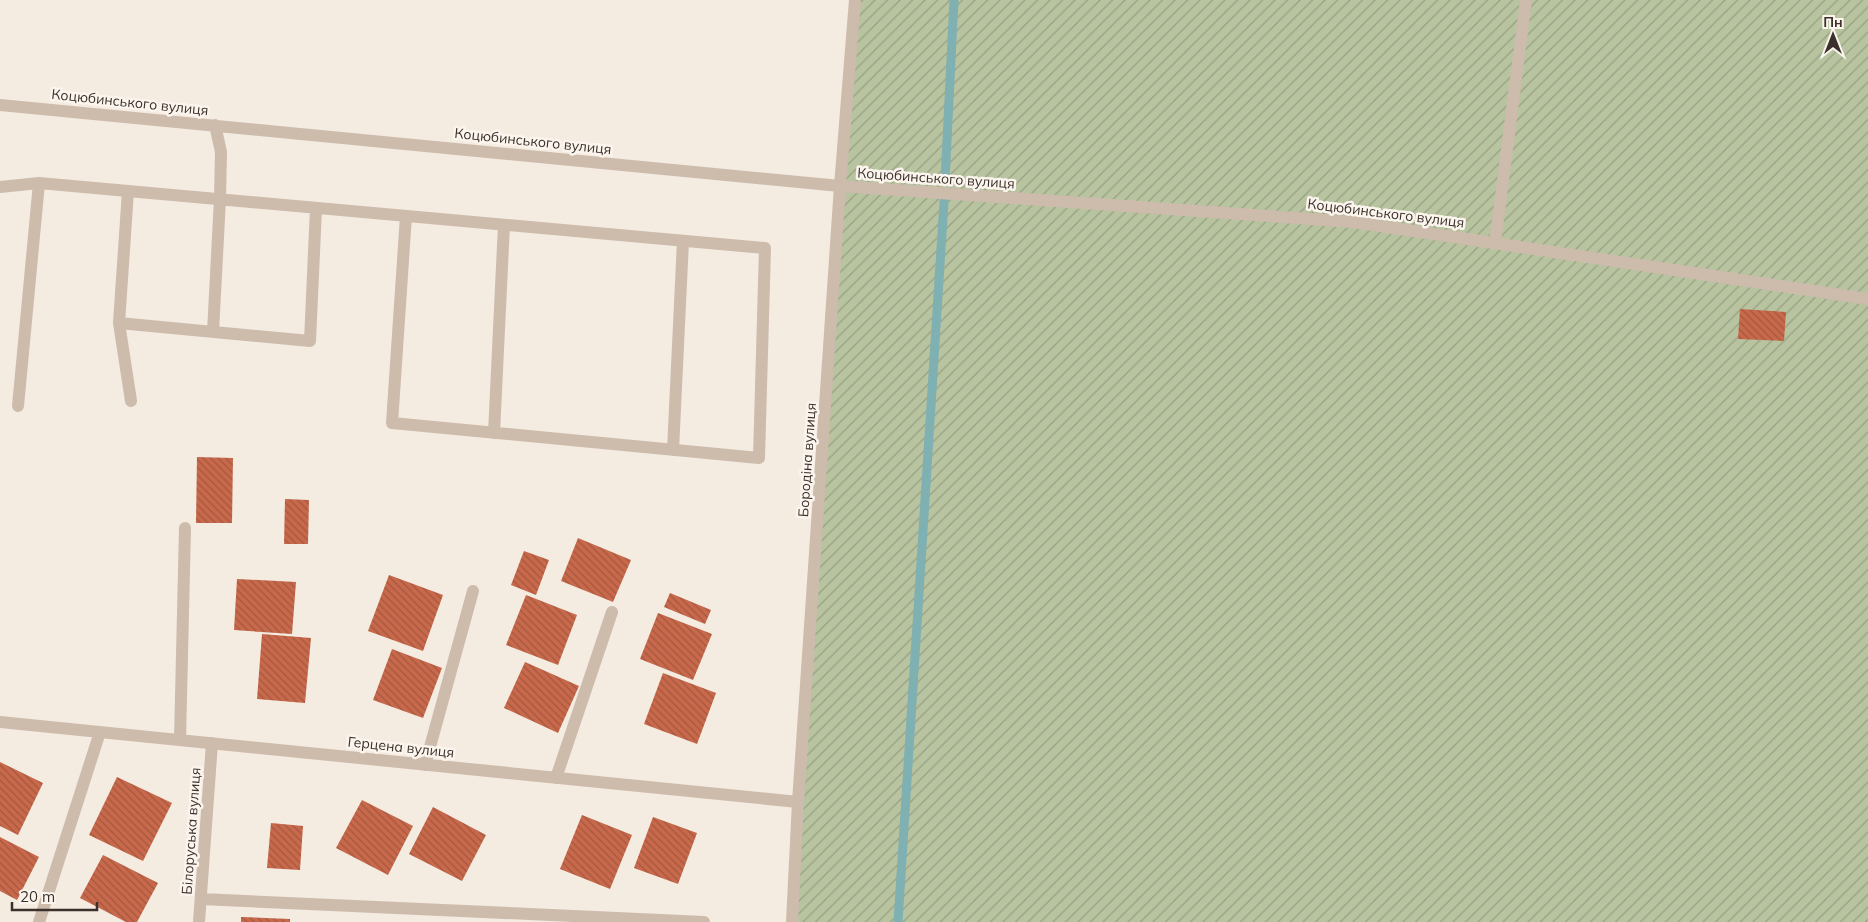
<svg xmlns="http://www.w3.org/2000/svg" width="1868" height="922" font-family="Mulish,sans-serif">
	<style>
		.garden { fill: url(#garden-furrows) }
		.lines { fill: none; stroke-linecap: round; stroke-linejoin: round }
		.stream { stroke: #7fb0b2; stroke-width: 9 }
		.building { fill: url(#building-back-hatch) }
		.minor { stroke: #cdbbac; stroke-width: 12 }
		.labels { text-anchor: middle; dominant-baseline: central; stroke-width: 5; stroke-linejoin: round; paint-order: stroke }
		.street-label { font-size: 14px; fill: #3b302b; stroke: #fbf5ee }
	</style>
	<defs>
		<pattern id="garden-furrows" width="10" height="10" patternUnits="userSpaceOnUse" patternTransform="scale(1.25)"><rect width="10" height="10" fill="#b8c4a0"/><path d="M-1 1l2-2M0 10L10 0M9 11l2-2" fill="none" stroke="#97a083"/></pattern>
		<pattern id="building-back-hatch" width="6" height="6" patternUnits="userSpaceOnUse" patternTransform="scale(1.25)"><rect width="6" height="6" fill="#c8694b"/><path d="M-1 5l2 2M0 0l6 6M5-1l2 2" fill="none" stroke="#a4573f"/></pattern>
	</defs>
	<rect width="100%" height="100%" fill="#f4ebe1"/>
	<path class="garden" d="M855 0H1868V922H795Z"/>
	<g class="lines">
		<path class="stream" d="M945 180 954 0
			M898 922 944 202"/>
	</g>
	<path class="building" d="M1740 309 1786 312 1784 341 1738 339Z
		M197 457 233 458 232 523H196Z
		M285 499 309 500 308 544H284Z
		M578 538 631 560 613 602 561 581Z
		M524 551 549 560 536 595 511 585Z
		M389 575 443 595 423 651 368 631Z
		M237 579 296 582 292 634 234 630Z
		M670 593 711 610 705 624 664 607Z
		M526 595 577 615 558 665 506 645Z
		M658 613 712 634 693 680 640 659Z
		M262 634 311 638 305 703 257 699Z
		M392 649 442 668 423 718 373 700Z
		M525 662 579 686 558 733 504 708Z
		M663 673 716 693 697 744 644 724Z
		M0 762 43 783 18 835 0 826Z
		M117 777 172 803 143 861 89 835Z
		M362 800 413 826 388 875 336 848Z
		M433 807 486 835 462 881 409 854Z
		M582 815 632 835 610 889 560 869Z
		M653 817 697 833 678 884 634 868Z
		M271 823 303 826 300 870 267 868Z
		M0 837 39 857 17 900 0 891Z
		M103 855 158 883 137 922H126L80 898Z
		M241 917 290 919V922H241Z"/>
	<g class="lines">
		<path class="minor" d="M0 105 840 186 1353 222 1868 299
			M0 187 39 183 128 191 765 248 759 458 392 423 406 216
			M128 191 119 323 131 401
			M1495 243 1526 0
			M119 323 310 341 316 208
			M213 332 220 199 221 152 215 125
			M18 406 39 183
			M494 433 504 225
			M673 450 683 241
			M0 722 798 802
			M180 740 185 528
			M425 765 473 591
			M556 778 612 612
			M201 899 704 922
			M39 922 100 732
			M199 922 212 743
			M792 922 798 802 840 186 855 0"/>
	</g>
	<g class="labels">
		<g class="street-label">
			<text transform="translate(130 102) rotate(6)">Коцюбинського вулиця</text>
			<text transform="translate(533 141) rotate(6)">Коцюбинського вулиця</text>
			<text transform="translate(936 178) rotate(4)">Коцюбинського вулиця</text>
			<text transform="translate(1386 213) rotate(7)">Коцюбинського вулиця</text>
			<text transform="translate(807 460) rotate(-86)">Бородіна вулиця</text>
			<text transform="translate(401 747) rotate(6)">Герцена вулиця</text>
			<text transform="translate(191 831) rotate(-86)">Білоруська вулиця</text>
		</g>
	</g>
	<g transform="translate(1833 35)" stroke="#fbf5ee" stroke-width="4" paint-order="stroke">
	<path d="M0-4L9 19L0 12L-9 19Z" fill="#3b302b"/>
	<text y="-8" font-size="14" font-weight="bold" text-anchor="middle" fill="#3b302b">Пн</text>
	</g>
	<path d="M12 902v8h85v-8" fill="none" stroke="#3b302b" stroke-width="2.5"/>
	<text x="20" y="902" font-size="15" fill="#3b302b" stroke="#fbf5ee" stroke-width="4" paint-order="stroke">20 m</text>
</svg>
